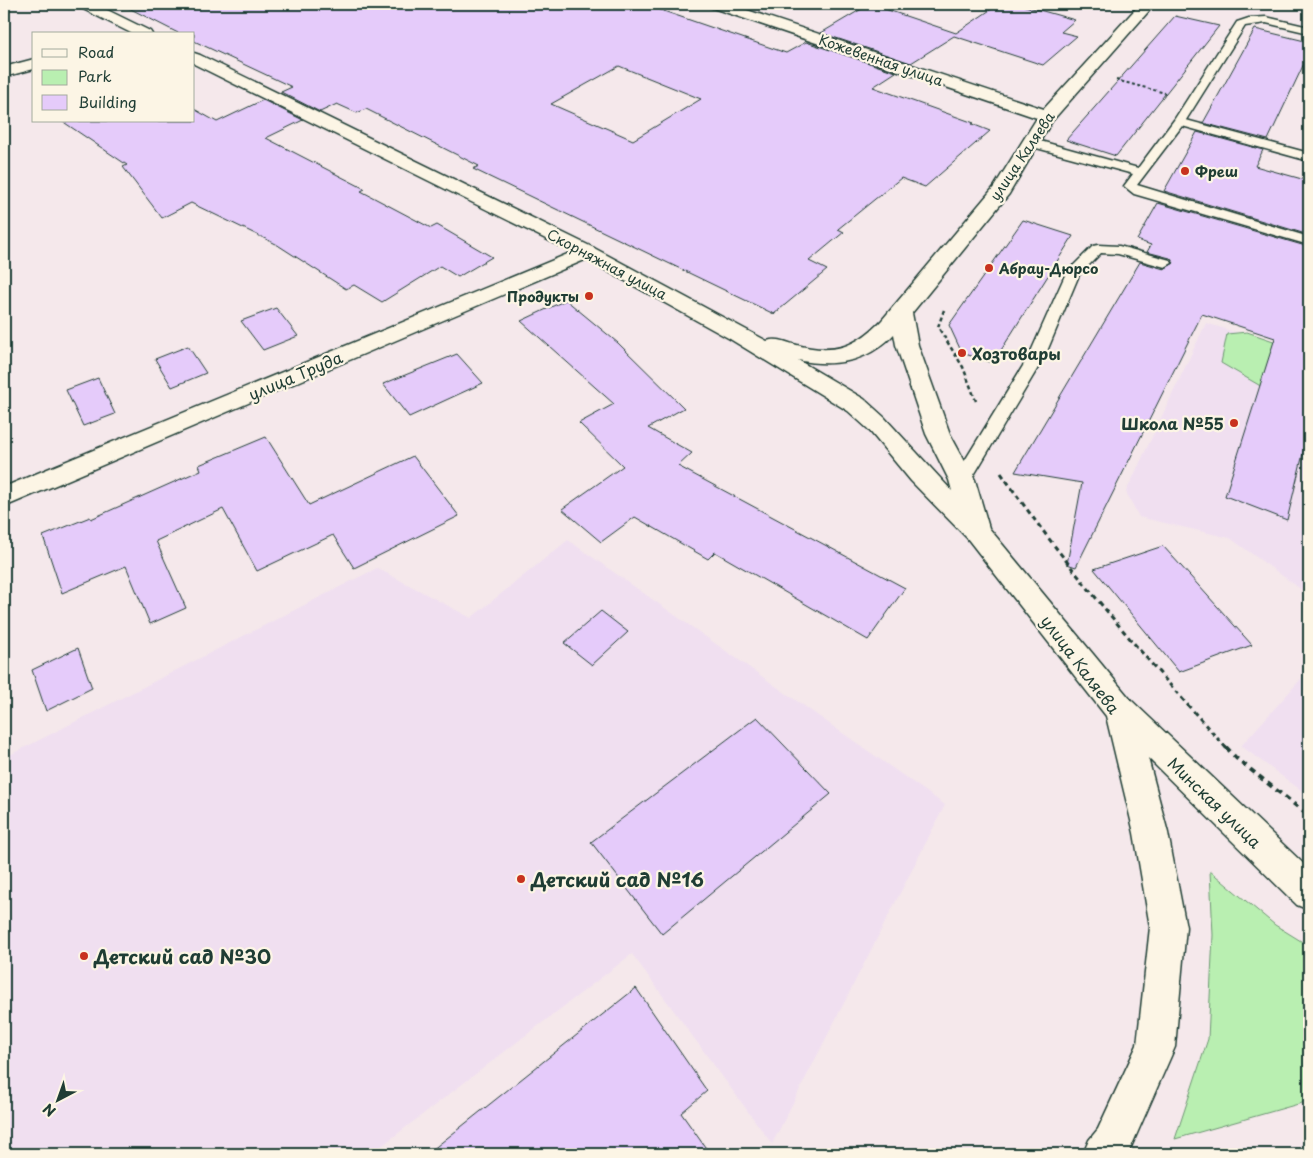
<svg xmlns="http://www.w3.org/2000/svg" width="1313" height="1158" font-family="'Playpen Sans',sans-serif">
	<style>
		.built { fill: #f0dff0 }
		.green { fill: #b9efb1; stroke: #6c9672 }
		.building { fill: #e5cbfa; stroke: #1f3d34; fill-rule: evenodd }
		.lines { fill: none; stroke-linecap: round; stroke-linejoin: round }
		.lane-casing { stroke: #1f3d34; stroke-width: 3 }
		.street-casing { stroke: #1f3d34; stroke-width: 3 }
		.secondary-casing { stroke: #1f3d34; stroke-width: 3 }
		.path-far3 { stroke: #1f3d34; stroke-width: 2; stroke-dasharray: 3 2.5; stroke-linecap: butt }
		.path-far2 { stroke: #1f3d34; stroke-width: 2.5; stroke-dasharray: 4 3; stroke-linecap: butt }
		.path-far1 { stroke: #1f3d34; stroke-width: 3; stroke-dasharray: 5 4; stroke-linecap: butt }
		.path { stroke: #1f3d34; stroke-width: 4; stroke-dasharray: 6 5; stroke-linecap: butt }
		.lane { fill: #fcf5e5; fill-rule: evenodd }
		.street { fill: #fcf5e5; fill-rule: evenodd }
		.secondary { fill: #fcf5e5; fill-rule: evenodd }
		.poi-dot { fill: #c8321e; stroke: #fcf5e5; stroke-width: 2 }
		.labels { text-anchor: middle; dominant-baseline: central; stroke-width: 4.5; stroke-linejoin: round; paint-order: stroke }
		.far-street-label { font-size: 14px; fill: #1f3d34; stroke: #fcf5e5 }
		.far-poi-label { font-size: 14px; font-weight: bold; fill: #1f3d34; stroke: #fcf5e5; text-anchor: start }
		.poi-label { font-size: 16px; font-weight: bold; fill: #1f3d34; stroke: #fcf5e5; text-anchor: start }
		.street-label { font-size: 16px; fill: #1f3d34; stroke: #fcf5e5 }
		.near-poi-label { font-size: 19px; font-weight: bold; fill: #1f3d34; stroke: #fcf5e5; text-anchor: start }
	</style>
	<rect width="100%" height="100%" fill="#f5e8eb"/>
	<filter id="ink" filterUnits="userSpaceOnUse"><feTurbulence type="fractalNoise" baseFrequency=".02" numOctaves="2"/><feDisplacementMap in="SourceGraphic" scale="10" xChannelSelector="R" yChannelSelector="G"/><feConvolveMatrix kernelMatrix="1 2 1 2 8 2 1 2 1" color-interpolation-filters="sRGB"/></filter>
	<g filter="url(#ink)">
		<path class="built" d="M1206 323 1308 355 1309 353V595L1230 538 1139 517 1126 492Z
			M568 540 945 805 772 1144 632 954 371 1154H4V758L377 568 471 618Z
			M1309 670V796L1241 746Z"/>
		<path class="green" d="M1247 332 1294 348 1309 358V406L1276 395 1221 363 1227 334Z
			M1210 871 1275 925 1309 946V1101L1175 1139 1208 1039 1213 935Z"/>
		<path class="building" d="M121 4H643L786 53 806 42 896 72 873 87 974 123 972 124 990 131 925 187 901 178 838 229 844 232 809 261 827 270 774 314 473 169 479 166 366 109 357 113 337 104 320 112 281 92 292 87 194 41V34H180ZM619 66 701 99 633 140 551 104Z
			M870 4 956 33 999 4H1018L1075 20 1061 32 1077 36 1043 65 954 36 911 63 821 33Z
			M1175 16 1219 26 1116 156 1066 140Z
			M1255 29 1309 42V53L1268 140 1203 123Z
			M263 100 303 120 266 138 365 189 361 191 431 228 437 225 492 257 458 277 440 266 382 302 354 285 346 289 276 244 191 203 162 218 123 167 127 165 62 121H194V109L217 122Z
			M1197 132 1263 150 1255 166 1309 181V235L1164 191Z
			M1158 203 1309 247V429L1287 520 1225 496 1275 338 1202 314 1076 567 1067 564 1082 483 1015 472 1140 262 1164 269 1174 263 1170 258 1147 252 1151 245 1137 240Z
			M1023 220 1073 236 993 363 962 353 949 325Z
			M566 300 618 343 684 408 648 428 692 453 678 466 905 588 868 640 715 552 708 559 635 517 601 542 562 509 623 466 579 423 614 404 521 321Z
			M276 308 298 336 263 350 241 321Z
			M188 346 206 373 172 387 155 359Z
			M457 354 483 383 409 417 383 384Z
			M98 378 115 414 83 426 66 390Z
			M266 437 309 505 413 456 459 516 354 568 333 535 257 571 223 509 156 541 186 608 150 624 126 566 62 593 43 536 90 517 91 519 201 470 199 465Z
			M1163 546 1252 645 1179 672 1094 569Z
			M601 611 628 632 592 665 564 643Z
			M78 648 92 688 46 711 32 670Z
			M757 717 831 794 662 934 591 842Z
			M636 988 707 1091 681 1113 710 1154H427Z"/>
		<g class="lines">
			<defs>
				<path id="lane" d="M1266 17 1309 27V33L1266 23 1245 26 1186 120 1309 153V161L1182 126 1137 185 1309 237V245L1134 194 1124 186 1133 174 1029 146 1027 143 1033 139 1138 168 1174 120 1237 22 1249 18Z
					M1098 245 1119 246 1170 260 1172 263 1165 267 1118 254 1101 253 1079 275 1045 356 968 485 962 486 956 485 953 480 956 475 1029 356 1066 273 1093 246Z"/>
				<path id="street" d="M1140 4H1155L1053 120H1041L1039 116 1041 112Z
					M587 246 594 248 597 252 594 256 4 507V487Z"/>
				<path id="secondary" d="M77 4H95L150 31 152 34H133L79 7Z
					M708 4H729L1053 112 1055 116 1009 194 912 313 918 345 950 434 975 480 989 528 1131 700 1309 869V910L1297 905 1148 758 1168 833 1186 927 1175 1047 1128 1154H1083L1089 1140 1098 1129 1137 1045 1150 927 1134 833 1106 716 967 538 911 481 868 429 848 411 730 339 580 256 194 64V53L200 55 594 248 767 341C776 338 783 341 793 344 832 355 854 349 882 320L994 187 1037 118 710 7ZM894 334 896 345 926 434 949 480 952 491 884 417 864 399 798 360C835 368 868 362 894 334Z
					M34 59V69L4 77V67Z"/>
			</defs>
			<use href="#lane" class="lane-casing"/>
			<use href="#street" class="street-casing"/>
			<use href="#secondary" class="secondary-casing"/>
			<path class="path-far3" d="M1116 80 1165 93"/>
			<path class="path-far2" d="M944 310 938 327 963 367 976 401"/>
			<path class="path-far1" d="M1001 473C1069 571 1148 661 1227 749"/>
			<path class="path" d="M1226 747 1236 758 1309 816"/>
			<use href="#lane" class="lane"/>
			<use href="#street" class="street"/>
			<use href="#secondary" class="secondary"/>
		</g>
	</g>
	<g class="poi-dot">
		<circle cx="1185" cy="171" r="5"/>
		<circle cx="989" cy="268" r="5"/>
		<circle cx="589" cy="296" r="5"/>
		<circle cx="962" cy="353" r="5"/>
		<circle cx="1234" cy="423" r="5"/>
		<circle cx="521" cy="879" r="5"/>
		<circle cx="84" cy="956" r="5"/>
	</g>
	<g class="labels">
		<g class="far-street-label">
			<text transform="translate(881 60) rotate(19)">Кожевенная улица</text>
			<text transform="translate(1022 156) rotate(-56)">улица Каляева</text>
			<text transform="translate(607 264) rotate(28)">Скорняжная улица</text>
		</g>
		<g class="far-poi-label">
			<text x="1195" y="171">Фреш</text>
			<text x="999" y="268">Абрау-Дюрсо</text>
			<text x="579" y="296" text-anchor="end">Продукты</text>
		</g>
		<g class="poi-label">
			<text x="972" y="353">Хозтовары</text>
			<text x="1224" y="423" text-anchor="end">Школа №55</text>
		</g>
		<g class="street-label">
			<text transform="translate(295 375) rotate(-23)">улица Труда</text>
			<text transform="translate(1081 664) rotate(53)">улица Каляева</text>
			<text transform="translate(1215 802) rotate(44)">Минская улица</text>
		</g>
		<g class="near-poi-label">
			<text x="531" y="879">Детский сад №16</text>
			<text x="94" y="956">Детский сад №30</text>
		</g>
	</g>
	<rect width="1313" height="1158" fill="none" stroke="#fcf5e5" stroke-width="20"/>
	<rect x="10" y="10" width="1293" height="1138" fill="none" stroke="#1f3d34" stroke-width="2" filter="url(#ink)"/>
	<rect x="32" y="32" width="162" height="90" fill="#fcf5e5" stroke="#a4ab9e"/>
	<rect x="42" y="49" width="25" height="8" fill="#fcf5e5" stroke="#a4ab9e"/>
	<text x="78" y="58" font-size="15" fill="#1f3d34">Road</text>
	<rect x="42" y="70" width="25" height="15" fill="#b9efb1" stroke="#a4ab9e"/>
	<text x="78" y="82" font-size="15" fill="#1f3d34">Park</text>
	<rect x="42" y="95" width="25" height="15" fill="#e5cbfa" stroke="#a4ab9e"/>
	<text x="78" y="108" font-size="15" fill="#1f3d34">Building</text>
	<g transform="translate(58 1100) rotate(221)" stroke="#fcf5e5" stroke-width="4" paint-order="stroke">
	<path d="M0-4L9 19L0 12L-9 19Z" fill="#1f3d34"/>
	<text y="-8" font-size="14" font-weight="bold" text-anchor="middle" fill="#1f3d34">N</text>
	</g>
</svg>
